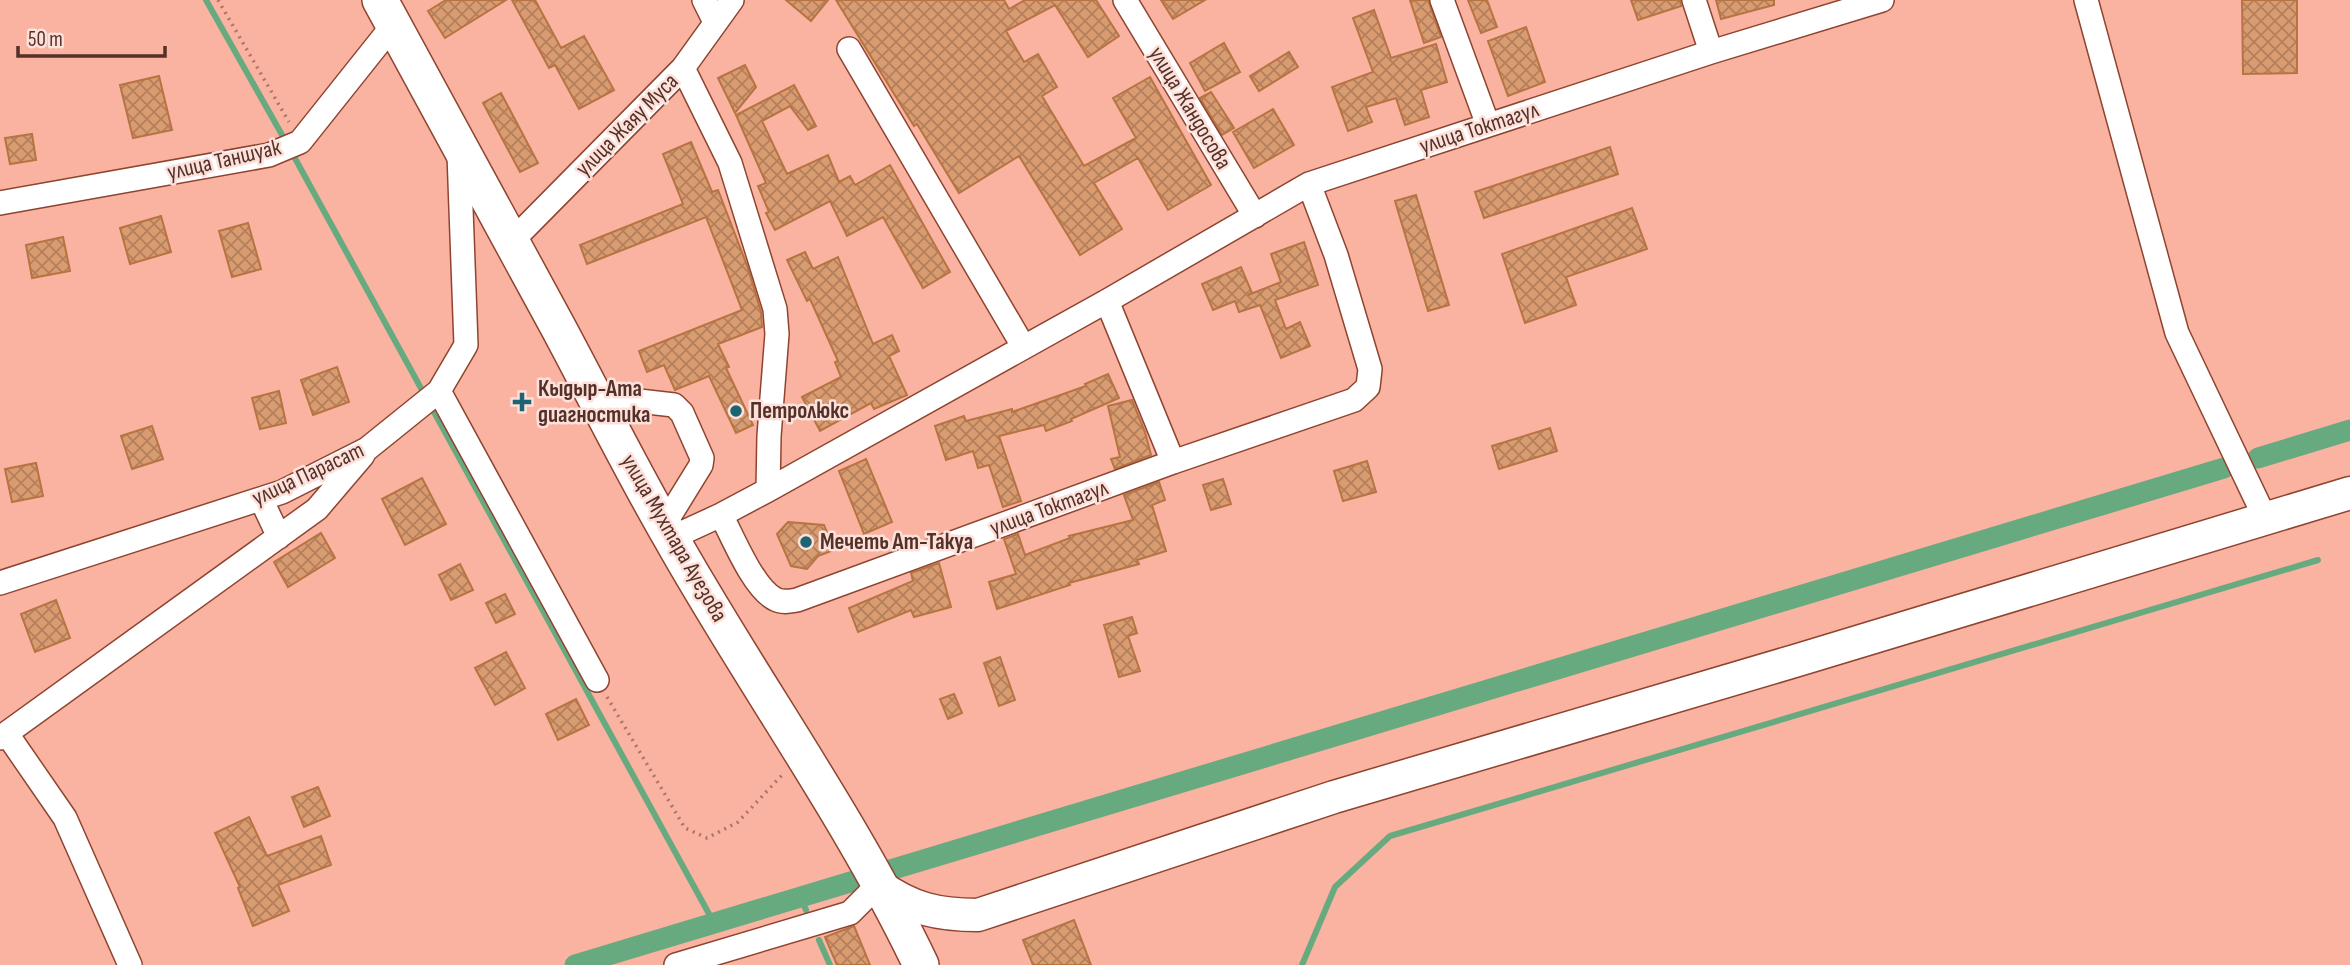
<svg xmlns="http://www.w3.org/2000/svg" width="2350" height="965" font-family="'Sofia Sans Condensed',sans-serif">
	<style>
		.lines { fill: none; stroke-linecap: round; stroke-linejoin: round }
		.stream { stroke: #67aa80; stroke-width: 6 }
		.canal { stroke: #67aa80; stroke-width: 21 }
		.building { fill: url(#building-cross-hatch); stroke: #b77442; stroke-width: 2 }
		.street-casing { stroke: #8f4430; stroke-width: 26 }
		.secondary-casing { stroke: #8f4430; stroke-width: 35 }
		.primary-casing { stroke: #8f4430; stroke-width: 38 }
		.path { stroke: #ab7667; stroke-width: 3.5; stroke-dasharray: 2 5; stroke-linecap: butt }
		.street { stroke: #fff; stroke-width: 23 }
		.secondary { stroke: #fff; stroke-width: 32 }
		.primary { stroke: #fff; stroke-width: 35 }
		.poi-dot { fill: #1c6373; stroke: #fce0d9; stroke-width: 2.5 }
		.labels { text-anchor: middle; dominant-baseline: central; stroke-width: 5; stroke-linejoin: round; paint-order: stroke }
		.street-label { font-size: 23px; fill: #543128; stroke: #fce0d9 }
		.poi-label { font-size: 23px; font-weight: bold; fill: #543128; stroke: #fce0d9; text-anchor: start }
	</style>
	<defs>
		<pattern id="building-cross-hatch" width="8" height="8" patternUnits="userSpaceOnUse" patternTransform="scale(1.75)"><rect width="8" height="8" fill="#d99b70"/><path d="M0 0l8 8M0 8l8-8" fill="none" stroke="#b37f5c"/></pattern>
	</defs>
	<rect width="100%" height="100%" fill="#f9b3a0"/>
	<g class="lines">
		<path class="stream" d="M206 0 286 142
			M291 151 714 923
			M800 897 806 910
			M819 940 830 965
			M1302 965 1335 887 1390 836 2318 560"/>
		<path class="canal" d="M2258 458 2350 430
			M575 965 2224 468"/>
	</g>
	<path class="building" d="M446 0H506L445 38 428 11Z
		M512 0H535L561 48 584 36 614 90 579 109 555 65 549 68Z
		M786 0H828L811 21Z
		M836 0H1004L1009 9 1025 0H1096L1119 36 1088 57 1055 5 1006 31 1024 62 1038 54 1057 87 1042 96 1084 166 1136 138 1113 98 1150 77 1211 185 1168 210 1138 158 1094 183 1122 229 1080 255 1019 156 959 193 917 124 914 126Z
		M1161 0H1205L1173 19Z
		M1410 0H1428L1441 37 1424 43Z
		M1468 0H1487L1497 27 1481 33Z
		M1631 0H1680L1681 6 1638 20Z
		M1716 0H1774V5L1721 19Z
		M2242 0H2297V73L2243 74Z
		M1374 10 1391 58 1436 44 1447 82 1421 90 1429 117 1405 125 1396 98 1366 107 1372 122 1348 131 1332 87 1373 72 1353 18Z
		M1526 27 1545 82 1508 96 1488 41Z
		M1224 43 1240 72 1205 91 1190 63Z
		M1289 52 1298 67 1259 91 1250 76Z
		M745 65 756 87 735 113 718 78Z
		M159 76 172 130 133 138 120 85Z
		M794 85 816 126 808 130 790 106 762 121 787 174 828 155 839 182 850 176 855 185 890 165 950 272 923 288 883 217 847 236 830 201 775 230 766 213 769 212 758 186 766 183 736 115Z
		M1211 92 1234 128 1222 135 1200 98Z
		M501 93 538 163 520 172 483 103Z
		M1273 109 1294 145 1254 168 1233 132Z
		M32 134 36 160 10 164 5 138Z
		M691 142 712 192 718 190 748 268 761 312 762 327 718 344 729 367 726 368 753 425 736 433 709 376 675 390 664 365 647 372 639 351 742 310 706 217 587 264 580 245 683 204 663 154Z
		M1610 147 1618 174 1484 218 1475 192Z
		M1416 195 1449 305 1428 311 1395 201Z
		M1632 208 1647 249 1566 277 1576 305 1525 323 1502 254Z
		M161 216 171 252 130 264 120 228Z
		M248 223 261 269 232 277 219 231Z
		M63 237 70 271 32 278 26 245Z
		M1304 242 1318 285 1275 300 1286 329 1300 322 1310 346 1281 358 1260 305 1239 312 1235 301 1213 310 1202 284 1241 267 1252 293 1248 295 1281 282 1271 254Z
		M805 252 813 269 838 257 873 344 892 335 899 351 889 356 907 395 874 409 871 403 820 431 802 397 841 377 835 362 838 361 810 299 807 301 787 260Z
		M337 367 349 402 313 415 301 380Z
		M1108 374 1119 398 1071 419 1072 421 1046 431 1044 425 999 436 1021 501 1003 507 989 465 978 468 973 451 946 460 935 426 964 416 966 421 1012 409V412L1086 386 1085 384Z
		M279 391 286 423 260 429 252 398Z
		M1132 400 1145 432 1151 455 1115 469 1111 459 1120 457 1108 406Z
		M152 426 163 459 132 469 121 436Z
		M1550 428 1557 451 1499 469 1492 446Z
		M866 459 892 522 864 534 839 471Z
		M1367 461 1376 492 1343 501 1334 471Z
		M36 463 43 496 12 502 5 469Z
		M422 478 446 524 405 545 382 499Z
		M1223 479 1231 504 1211 510 1203 485Z
		M1159 482 1165 500 1152 505 1166 551 1137 560 1139 564 1069 583 1070 585 997 609 989 582 1016 574 1004 539 1018 534 1025 555 1070 538 1069 536 1133 520 1124 495Z
		M788 522 824 525 834 550 818 556 807 569 791 566 777 534Z
		M321 533 335 558 288 587 274 562Z
		M939 563 951 607 914 617 911 610 858 632 849 608 913 581 911 573Z
		M460 564 473 590 451 600 439 575Z
		M505 594 515 614 496 623 486 603Z
		M56 600 70 638 35 652 21 614Z
		M1132 617 1137 633 1128 636 1140 671 1119 677 1104 625Z
		M506 652 525 688 495 705 475 668Z
		M1000 657 1015 700 999 706 984 663Z
		M954 694 962 713 948 719 940 699Z
		M576 699 589 725 558 740 546 714Z
		M318 787 330 816 304 827 292 797Z
		M249 817 267 856 321 836 331 865 278 885 289 911 253 926 238 888 240 887 215 833Z
		M1074 920 1091 965H1033L1023 940Z
		M854 926 870 965H837L825 937Z"/>
	<g class="lines">
		<defs>
			<path id="street" d="M704 0 715 22
				M1125 0 1255 216
				M1442 0 1488 125
				M1694 0 1711 52
				M2086 0 2177 333 2266 520
				M849 49 1023 346
				M683 68 730 163 775 309 777 334 769 436 768 490
				M0 203 269 155 300 142 394 24
				M512 241 683 68 732 0
				M439 391 597 680
				M595 396 674 405 682 413 702 458 701 465 664 525
				M1173 462 1354 400 1368 387 1370 369 1336 255 1309 184
				M261 499 279 537
				M721 515C733 537 753 588 775 599 782 603 791 601 797 600L1173 462 1107 301
				M671 538 721 515 768 490 1107 301 1309 184 1711 52 1882 0
				M0 583 282 492 367 449 439 391 466 345 459 154
				M7 734 65 818 130 965
				M0 738 317 509 363 455
				M676 965 850 913 878 885"/>
			<path id="secondary" d="M878 885C911 909 938 915 978 915L1334 797 1798 660 2350 493"/>
			<path id="primary" d="M380 0C439 109 499 218 558 327 596 398 631 469 671 538 752 682 850 816 921 965"/>
		</defs>
		<use href="#street" class="street-casing"/>
		<use href="#secondary" class="secondary-casing"/>
		<use href="#primary" class="primary-casing"/>
		<path class="path" d="M218 0 289 122
			M607 697 685 828 707 838 738 822 784 773"/>
		<use href="#street" class="street"/>
		<use href="#secondary" class="secondary"/>
		<use href="#primary" class="primary"/>
	</g>
	<g class="poi-dot">
		<path d="M518.5 391.5h7v7h7v7h-7v7h-7v-7h-7v-7h7z"/>
		<circle cx="736" cy="411" r="7"/>
		<circle cx="806" cy="542" r="7"/>
	</g>
	<g class="labels">
		<g class="street-label">
			<text transform="translate(1190 108) rotate(59)">улица Жандосова</text>
			<text transform="translate(627 125) rotate(-45)">улица Жаяу Муса</text>
			<text transform="translate(1479 128) rotate(-18)">улица Токтагул</text>
			<text transform="translate(224 160) rotate(-13)">улица Таншуак</text>
			<text transform="translate(308 474) rotate(-25)">улица Парасат</text>
			<text transform="translate(1049 508) rotate(-20)">улица Токтагул</text>
			<text transform="translate(674 538) rotate(60)">улица Мухтара Ауезова</text>
		</g>
		<g class="poi-label">
			<text x="538" y="389">Кыдыр-Ата<tspan x="538" dy="26">диагностика</tspan></text>
			<text x="750" y="411">Петролюкс</text>
			<text x="820" y="542">Мечеть Ат-Такуа</text>
		</g>
	</g>
	<path d="M18 46v10h147v-10" fill="none" stroke="#543128" stroke-width="3.5"/>
	<text x="28" y="46" font-size="21" fill="#543128" stroke="#fce0d9" stroke-width="5" paint-order="stroke">50 m</text>
</svg>
